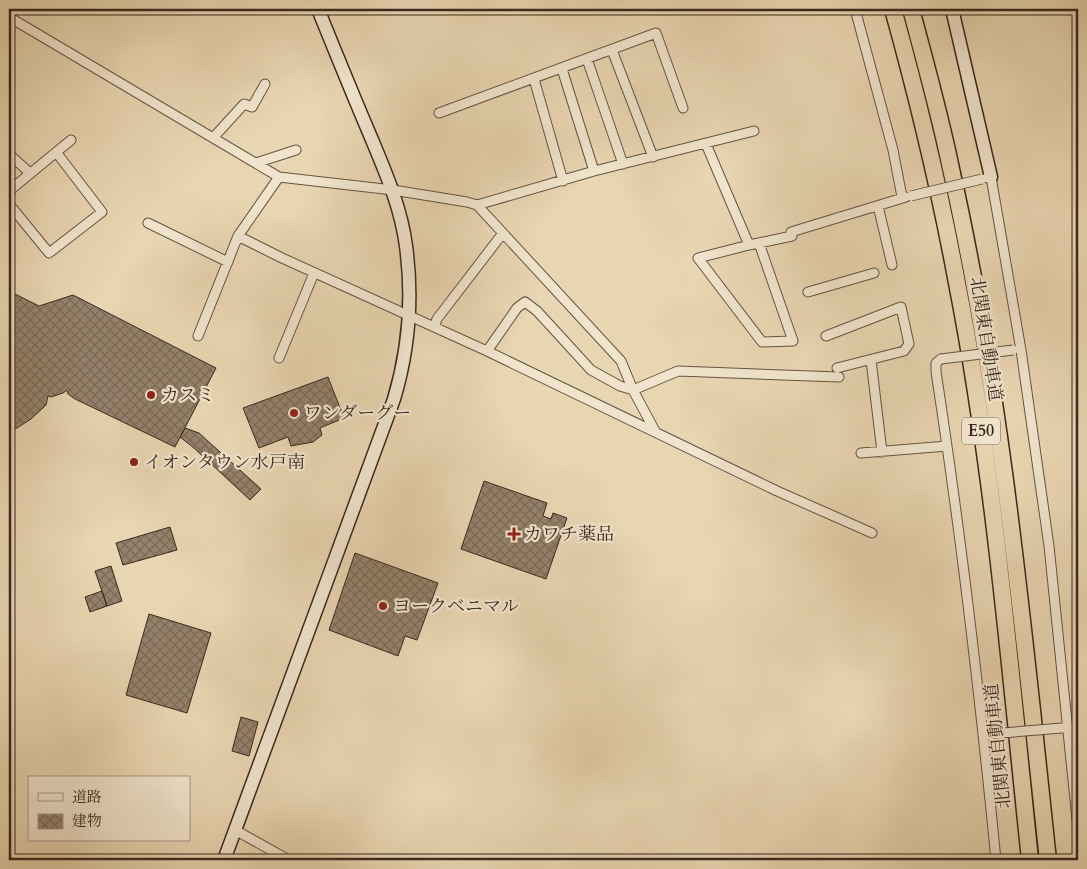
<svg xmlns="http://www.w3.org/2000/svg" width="1087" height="869" font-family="Cardo,'Noto Serif JP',serif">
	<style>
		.building { fill: url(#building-cross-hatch); stroke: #3b2820 }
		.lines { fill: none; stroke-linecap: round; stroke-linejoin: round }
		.street-casing { stroke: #665344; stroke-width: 11 }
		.secondary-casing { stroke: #3b2820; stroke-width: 15 }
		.highway-casing { stroke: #3b2820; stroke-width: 19 }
		.street { stroke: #f0e4cc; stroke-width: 9 }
		.secondary { stroke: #f0e4cc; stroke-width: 12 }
		.highway { stroke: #e8d5b1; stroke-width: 16 }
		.street-bridge-casing { stroke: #665344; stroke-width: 11; stroke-linecap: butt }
		.street-bridge { stroke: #f0e4cc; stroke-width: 9 }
		.poi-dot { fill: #8f2418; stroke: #f0e4cc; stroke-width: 2 }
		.labels { text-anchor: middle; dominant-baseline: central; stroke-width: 4.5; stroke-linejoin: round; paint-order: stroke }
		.shield { fill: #f0e4cc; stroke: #716054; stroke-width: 1 }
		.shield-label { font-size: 16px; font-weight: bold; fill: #3b2820 }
		.street-label { font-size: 18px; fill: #3b2820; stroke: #f0e4cc }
		.poi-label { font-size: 18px; fill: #3b2820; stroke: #f0e4cc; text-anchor: start }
	</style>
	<defs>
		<pattern id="building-cross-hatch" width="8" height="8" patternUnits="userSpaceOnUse" patternTransform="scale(1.25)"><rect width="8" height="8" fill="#95826b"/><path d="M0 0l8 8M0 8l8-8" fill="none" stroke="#7b6a58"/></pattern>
	</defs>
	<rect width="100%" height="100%" fill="#e8d5b1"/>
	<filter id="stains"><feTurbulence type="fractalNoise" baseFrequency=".004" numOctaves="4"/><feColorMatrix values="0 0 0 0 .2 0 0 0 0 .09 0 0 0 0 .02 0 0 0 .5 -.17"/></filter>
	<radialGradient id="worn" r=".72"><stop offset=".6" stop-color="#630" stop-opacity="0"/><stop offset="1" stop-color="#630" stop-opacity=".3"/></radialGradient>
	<path class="building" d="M9 291 39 306 73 295 216 368 175 447 75 399 68 394 67 390 63 393 51 397 48 396 46 405 31 419 9 433Z
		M328 377 344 418 320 428 322 435 313 442 291 446 288 437 259 448 243 408Z
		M185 428 199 433 261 489 250 500 194 448 180 437Z
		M484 481 547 503 543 516 551 519 553 513 567 518 546 579 461 549Z
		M170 527 177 550 123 565 116 543Z
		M355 553 438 583 417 640 405 636 398 656 329 630Z
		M111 566 122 601 107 606 95 571Z
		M102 591 107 606 90 612 85 597Z
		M149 614 211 633 187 713 126 695Z
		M241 717 258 722 249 756 232 751Z"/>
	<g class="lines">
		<defs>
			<path id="street" d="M855 9 893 150 902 197
				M9 17 279 177 393 190 467 202 477 205 621 361 633 390 655 431
				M612 50 653 157
				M587 59 623 164
				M562 69 594 171
				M534 79 563 181
				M439 113 656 33 683 108
				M213 138 244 104 252 107 265 84
				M706 144 749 245 792 236
				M9 154 30 173
				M256 163 296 150
				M279 177 238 236 282 258 487 351 777 491 872 533
				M987 178 991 177 1021 350 1049 546 1078 829
				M9 191 71 140
				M9 204 49 253 102 212 56 152
				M477 205 594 171 754 131
				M878 206 892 265
				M148 223 228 262
				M791 232 906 197
				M749 245 698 258 762 342 793 341 759 243
				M808 292 874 273
				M434 327 437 319 503 233
				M198 336 238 236
				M826 336 901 307 909 344 904 351 837 368
				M487 351 517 308 525 302 537 311 591 370 620 386 633 390 678 371 839 377
				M279 358 314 273
				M941 359 936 363V372C961 534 980 697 996 860
				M871 360 882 452
				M861 453 947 446
				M235 830 289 860"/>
			<path id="secondary" d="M952 9 991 177
				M224 860 394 399C409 349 413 298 406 246 401 207 385 171 370 135 352 93 335 51 318 9"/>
			<path id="highway" d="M893 9C918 99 940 191 957 283 994 472 1010 669 1030 860
				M911 9C925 62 940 115 951 169 1002 396 1023 629 1048 860"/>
		</defs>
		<use href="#street" class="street-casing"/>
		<use href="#secondary" class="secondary-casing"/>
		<use href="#highway" class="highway-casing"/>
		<use href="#street" class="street"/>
		<use href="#secondary" class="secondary"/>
		<use href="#highway" class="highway"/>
		<defs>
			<path id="street-bridge" d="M911 196 982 179
				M941 359 1013 350
				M990 734 1062 728"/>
		</defs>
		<use href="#street-bridge" class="street-bridge-casing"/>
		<use href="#street-bridge" class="street-bridge"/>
	</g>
	<g class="poi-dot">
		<circle cx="151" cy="395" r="5"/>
		<circle cx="294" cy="413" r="5"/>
		<circle cx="134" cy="462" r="5"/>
		<path d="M511.5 526.5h5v5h5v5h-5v5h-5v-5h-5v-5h5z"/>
		<circle cx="383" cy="606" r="5"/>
	</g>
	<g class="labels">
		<rect class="shield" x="962" y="417.5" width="38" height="27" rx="4"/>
		<g class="shield-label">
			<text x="981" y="431">E50</text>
		</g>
		<g class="street-label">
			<text transform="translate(986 339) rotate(81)">北関東自動車道</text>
			<text transform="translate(998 746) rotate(-96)">北関東自動車道</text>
		</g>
		<g class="poi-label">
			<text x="161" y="395">カスミ</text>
			<text x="304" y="413">ワンダーグー</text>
			<text x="144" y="462">イオンタウン水戸南</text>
			<text x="524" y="534">カワチ薬品</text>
			<text x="393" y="606">ヨークベニマル</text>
		</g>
	</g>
	<rect width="1087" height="869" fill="none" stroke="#e8d5b1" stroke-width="30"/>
	<rect x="10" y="10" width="1067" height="849" fill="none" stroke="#3b2820" stroke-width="2.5"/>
	<rect x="15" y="15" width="1057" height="839" fill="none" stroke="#3b2820"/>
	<rect x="28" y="776" width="162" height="65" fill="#f0e4cc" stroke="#a89987"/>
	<rect x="38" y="793" width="25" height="8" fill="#f0e4cc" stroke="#a89987"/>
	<text x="72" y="802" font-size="15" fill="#3b2820">道路</text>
	<rect x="38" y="814" width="25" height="15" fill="url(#building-cross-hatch)" stroke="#a89987"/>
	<text x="72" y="826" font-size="15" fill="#3b2820">建物</text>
	<rect width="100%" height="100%" filter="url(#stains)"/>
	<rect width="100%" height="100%" fill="url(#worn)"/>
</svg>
